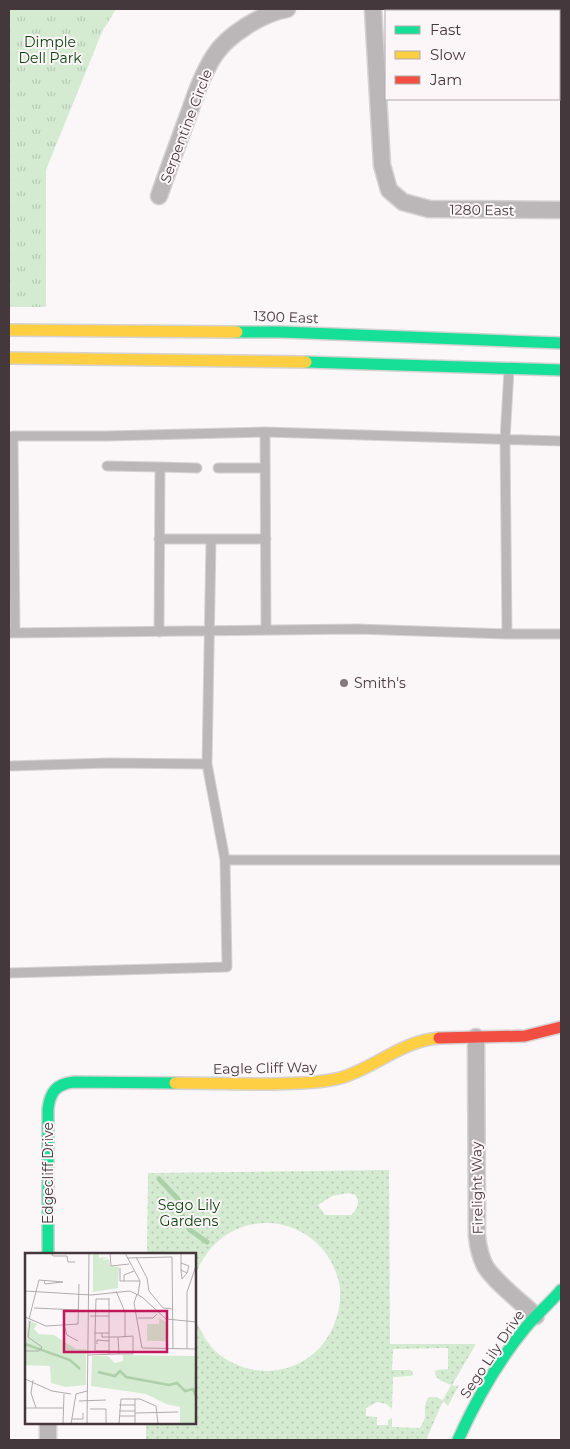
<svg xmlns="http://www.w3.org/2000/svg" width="570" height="1449" font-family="Montserrat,sans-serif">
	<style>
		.grass { fill: url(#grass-dots); fill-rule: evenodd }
		.park { fill: url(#park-tufts) }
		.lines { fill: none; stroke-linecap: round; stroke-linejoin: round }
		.stream { stroke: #adcfaa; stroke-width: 5 }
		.lane-casing { stroke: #d6d2d3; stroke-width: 11 }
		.street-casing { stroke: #d6d2d3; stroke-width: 19 }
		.fast-casing { stroke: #d6d2d3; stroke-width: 14 }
		.slow-casing { stroke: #d6d2d3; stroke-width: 14 }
		.jam-casing { stroke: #d6d2d3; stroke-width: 14 }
		.lane { stroke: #bbb6b8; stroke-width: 9 }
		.street { stroke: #bbb6b8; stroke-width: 16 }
		.fast { stroke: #16e098; stroke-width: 11 }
		.slow { stroke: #ffcf43; stroke-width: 11 }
		.jam { stroke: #f24e42; stroke-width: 11 }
		.poi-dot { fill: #847b7f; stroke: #fcf6f8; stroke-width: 2 }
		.labels { text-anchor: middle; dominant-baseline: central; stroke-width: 4; stroke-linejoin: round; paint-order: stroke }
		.park-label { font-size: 14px; fill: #073e09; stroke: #fcf6f8 }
		.street-label { font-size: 14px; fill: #44383d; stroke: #fcf6f8 }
		.poi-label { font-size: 14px; fill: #44383d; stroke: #fcf6f8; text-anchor: start }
		.inset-river { fill: none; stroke: #adcfaa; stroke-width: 2.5 }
		.inset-road { fill: none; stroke: #b2abae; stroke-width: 1 }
		.view { fill: #c2185b; fill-opacity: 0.15; stroke: #c2185b; stroke-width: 2.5 }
		.inset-edge { fill: none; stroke: #44383d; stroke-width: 2.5 }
	</style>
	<defs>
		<pattern id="grass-dots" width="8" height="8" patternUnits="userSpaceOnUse" patternTransform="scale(1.25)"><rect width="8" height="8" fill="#d4ebd1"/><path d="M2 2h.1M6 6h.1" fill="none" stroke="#b7cab4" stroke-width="1.8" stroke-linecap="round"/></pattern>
		<pattern id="park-tufts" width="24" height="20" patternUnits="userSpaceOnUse" patternTransform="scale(1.25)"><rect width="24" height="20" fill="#d4ebd1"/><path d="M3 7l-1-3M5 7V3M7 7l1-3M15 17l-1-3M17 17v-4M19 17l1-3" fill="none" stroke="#b7cab4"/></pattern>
	</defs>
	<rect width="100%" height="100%" fill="#fbf7f9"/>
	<path class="grass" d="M389 1170 390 1344H476L452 1385 454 1386 459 1385 448 1406 443 1401 426 1440H146V1423H195V1318C201 1332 208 1346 220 1355 261 1386 318 1370 335 1322 339 1312 341 1299 340 1288 330 1226 258 1201 213 1246 205 1255 197 1267 195 1279V1254H147L148 1173ZM348 1193 355 1195C361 1201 357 1210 351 1215H325L318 1205 332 1196ZM448 1348V1369L437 1370 435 1372C435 1380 445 1382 451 1385L443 1400 435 1397H429C424 1403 425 1408 425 1417 424 1421 422 1424 420 1428L392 1427V1418L388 1420V1425H377V1417L366 1416V1408L377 1402 386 1404 392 1409 393 1377 410 1376 413 1375 412 1371 410 1370H392L393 1349Z"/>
	<path class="park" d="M9 9H116L102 32 46 170V307H9Z"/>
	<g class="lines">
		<path class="stream" d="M159 1179 178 1199 183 1218 190 1230 207 1242"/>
		<defs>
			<path id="lane" d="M509 370 505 439 507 634H561
				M107 466 160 467 159 632
				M160 467 197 468
				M218 468H265
				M159 539H211
				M266 630 265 432 561 441
				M9 633 357 629 507 634
				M15 633 13 436H107L265 432
				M207 764 211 539H266
				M9 766 109 763 207 764 225 860 227 967 9 973
				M225 860H561"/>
			<path id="street" d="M373 9 382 165 389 190 403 202 429 209 561 210
				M159 196C168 170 178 143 188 116 195 96 202 75 214 56 227 35 263 13 287 9
				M476 1037 477 1236C478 1246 480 1256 485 1266 494 1281 522 1303 536 1316
				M48 1423V1440"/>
			<path id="fast" d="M237 332H282L561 343
				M306 362 561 370
				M48 1254V1109C50 1092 56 1084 74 1082L175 1083
				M458 1440C476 1400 498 1361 526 1327 537 1314 550 1303 561 1290"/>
			<path id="slow" d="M9 330 237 332
				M9 358 306 362
				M175 1083C207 1083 239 1084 271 1084 294 1083 317 1084 340 1078 375 1068 401 1041 439 1038"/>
			<path id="jam" d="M439 1038 525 1036 561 1027"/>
		</defs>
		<use href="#lane" class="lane-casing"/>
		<use href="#street" class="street-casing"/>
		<use href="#fast" class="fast-casing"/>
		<use href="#slow" class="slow-casing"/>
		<use href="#jam" class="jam-casing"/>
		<use href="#lane" class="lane"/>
		<use href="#street" class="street"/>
		<use href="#fast" class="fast"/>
		<use href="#slow" class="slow"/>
		<use href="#jam" class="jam"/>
	</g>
	<circle class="poi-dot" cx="344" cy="683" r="5"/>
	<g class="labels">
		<g class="park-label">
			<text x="50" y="42">Dimple<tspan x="50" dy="16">Dell Park</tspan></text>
			<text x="189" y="1205">Sego Lily<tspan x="189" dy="16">Gardens</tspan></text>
		</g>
		<g class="street-label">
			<text transform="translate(186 126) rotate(-69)">Serpentine Circle</text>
			<text transform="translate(482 210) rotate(1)">1280 East</text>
			<text transform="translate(286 317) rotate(2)">1300 East</text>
			<text transform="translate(265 1068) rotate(-1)">Eagle Cliff Way</text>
			<text transform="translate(48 1173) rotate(-90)">Edgecliff Drive</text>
			<text transform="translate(477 1188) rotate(-91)">Firelight Way</text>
			<text transform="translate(492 1354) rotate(-56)">Sego Lily Drive</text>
		</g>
		<g class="poi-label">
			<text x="354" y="683">Smith's</text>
		</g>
	</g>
	<g transform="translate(25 1253)">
		<rect width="171" height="171" fill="#fbf7f9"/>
		<path d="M68 0H74V5L83 4 77 7 84 6 85 13 94 14 93 35 68 39ZM134 65 141 69 142 88H122V71H134Z" fill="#d4ebd1"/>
		<path d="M3 67 12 71 9 76 14 81 29 82 51 96H61V132L41 134 26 130 25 113 0 112ZM98 102 171 103V171L155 170V154L141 151 121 141 66 133 67 103H83L90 110 98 108Z" fill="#d4ebd1"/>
		<path class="inset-river" d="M0 91 45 107 55 116M73 119 90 123 95 118 101 124 144 132 152 130 160 138 168 136 172 146"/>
		<path class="inset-road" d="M26 0 28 3H42L43 9H50M85 0 86 13 104 11M100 0 115 28 113 42M156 0V17L162 20 164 13 156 10M111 4 122 25 124 38 138 55 148 56M102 5 147 4 148 96M95 15V28H99M156 17 157 26 162 20M109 18 99 22V28H115M0 38 66 42M91 38 100 59V83M112 41 109 50 117 95 172 96M66 42 105 38 117 44 141 66 172 69M9 55 54 57M65 63H84V45M0 64 21 73 53 71 54 31M113 65H128L132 61M4 66 14 27 38 29 20 31 19 28M39 72 42 82 53 88M70 80V98H84M77 80V84H93M84 80H70L71 46H84M72 91V87L84 88M162 96V39L172 10M0 98H14L17 94 3 84 5 68M84 101V63M63 102 94 101H108V83L93 84 94 101M0 126 27 138 46 141M8 127 6 140 11 155M110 146V171M54 148 81 147M94 152H110M0 155H38M65 156H81V170M94 158H110M110 160 153 159M94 163H110M47 166H58V160M0 171H149M38 171 39 141M46 171 51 141 62 138M62 171 64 0M94 171 96 146H115L131 153 133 171"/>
		<path class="view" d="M39 58H142V99H39Z"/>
		<rect width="171" height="171" class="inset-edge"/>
	</g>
	<rect width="570" height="1449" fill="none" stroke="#44383d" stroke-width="20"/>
	<rect x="385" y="10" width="175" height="90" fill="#fcf6f8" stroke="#b2aaad"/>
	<rect x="395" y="26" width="25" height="8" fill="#16e098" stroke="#b2aaad"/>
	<text x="430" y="35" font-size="15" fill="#44383d">Fast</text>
	<rect x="395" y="51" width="25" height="8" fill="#ffcf43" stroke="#b2aaad"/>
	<text x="430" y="60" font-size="15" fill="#44383d">Slow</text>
	<rect x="395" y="76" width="25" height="8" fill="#f24e42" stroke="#b2aaad"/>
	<text x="430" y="85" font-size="15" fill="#44383d">Jam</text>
</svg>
